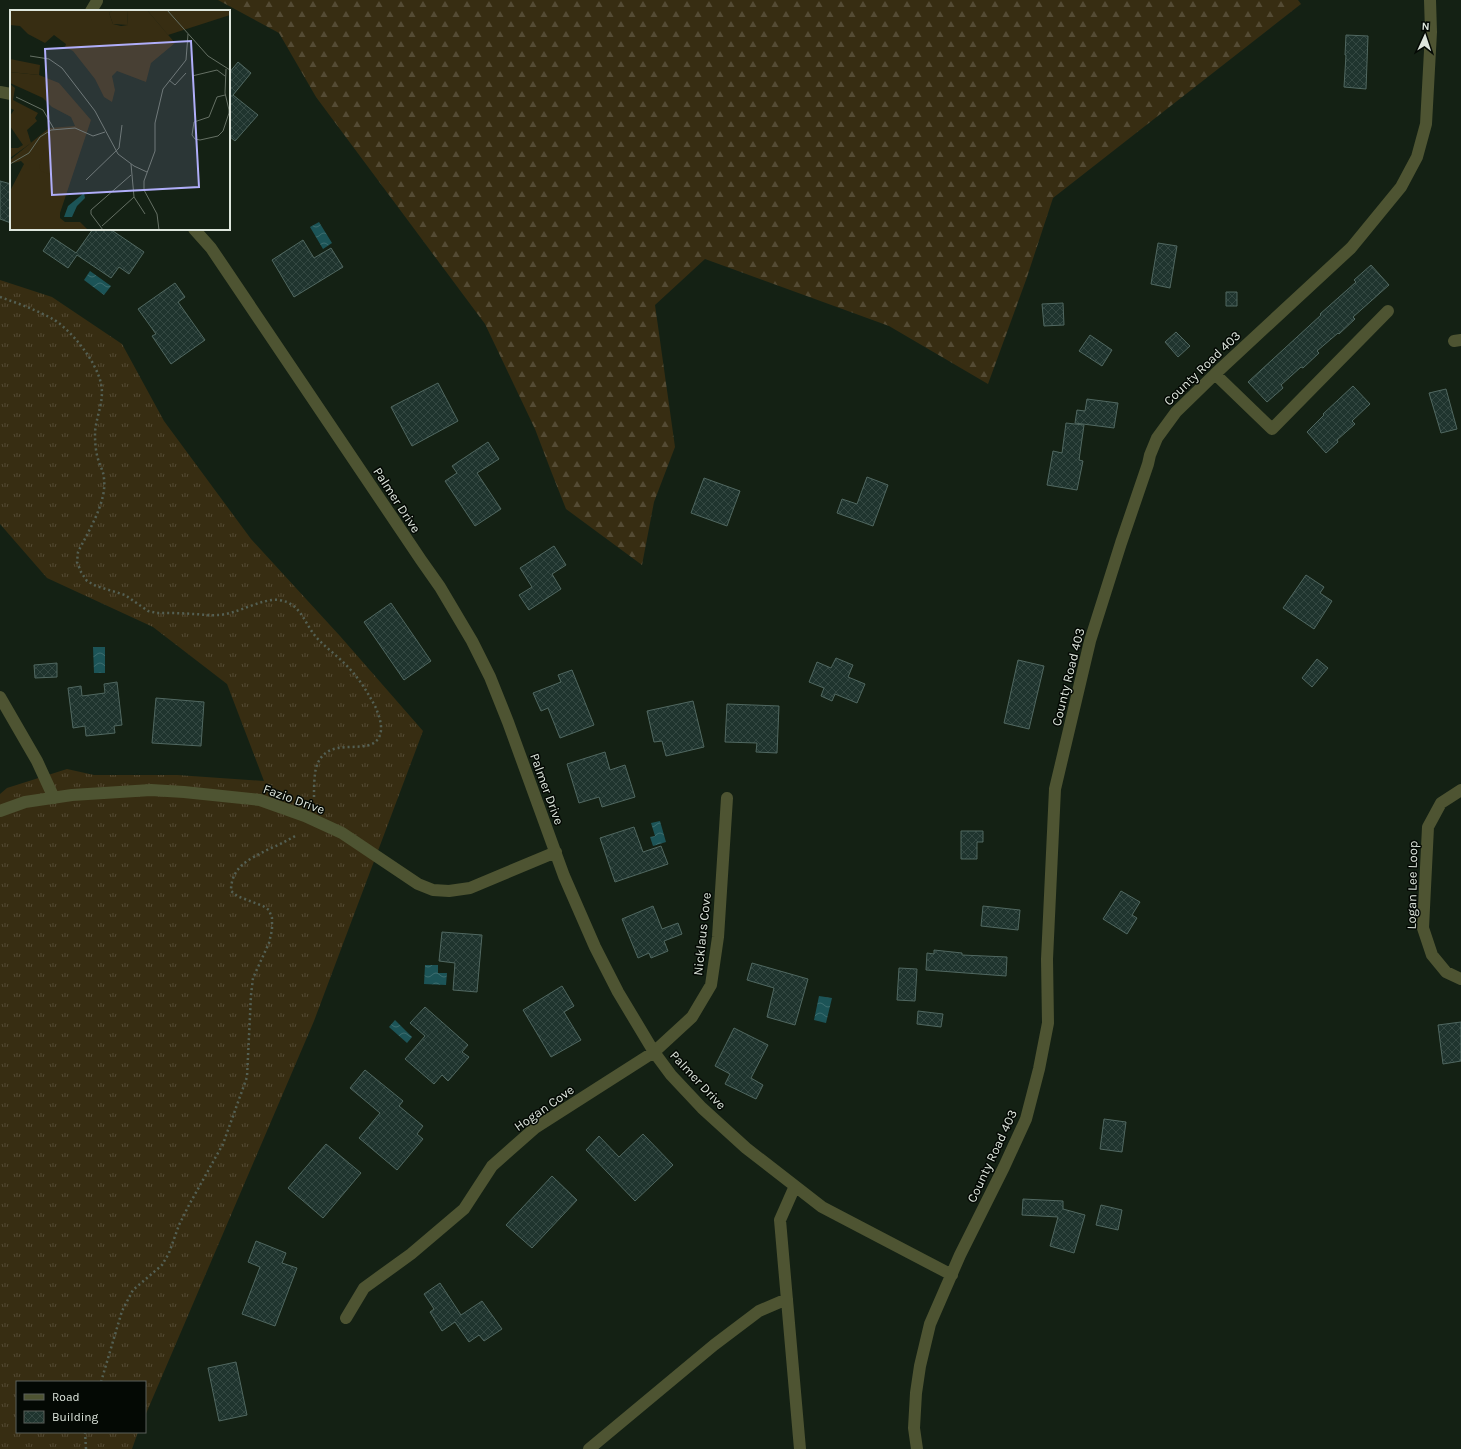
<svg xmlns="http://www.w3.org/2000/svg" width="1461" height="1449" font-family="Karla,sans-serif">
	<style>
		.grass { fill: url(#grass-tufts) }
		.forest { fill: url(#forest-firs) }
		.water { fill: url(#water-waves) }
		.building { fill: url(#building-cross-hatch); stroke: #516861 }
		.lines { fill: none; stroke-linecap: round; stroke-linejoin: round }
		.path { stroke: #546054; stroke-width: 2.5; stroke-dasharray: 2 3; stroke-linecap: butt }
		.minor { stroke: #4e5432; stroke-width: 12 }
		.labels { text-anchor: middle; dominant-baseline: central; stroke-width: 3; stroke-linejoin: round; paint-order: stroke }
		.street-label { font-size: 13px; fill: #dee6dd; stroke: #040904 }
		.inset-road { fill: none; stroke: #657064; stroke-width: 1 }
		.view { fill: #b0aefa; fill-opacity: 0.15; stroke: #b0aefa; stroke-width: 2 }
		.inset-edge { fill: none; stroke: #dee6dd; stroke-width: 2 }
	</style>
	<defs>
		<pattern id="grass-tufts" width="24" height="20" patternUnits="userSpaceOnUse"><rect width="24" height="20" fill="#372d12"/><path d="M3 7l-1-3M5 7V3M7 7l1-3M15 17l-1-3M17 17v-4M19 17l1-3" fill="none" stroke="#544b34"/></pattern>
		<pattern id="forest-firs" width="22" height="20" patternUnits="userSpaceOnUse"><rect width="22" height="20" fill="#372d12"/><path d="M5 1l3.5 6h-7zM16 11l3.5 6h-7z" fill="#544b34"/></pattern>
		<pattern id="water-waves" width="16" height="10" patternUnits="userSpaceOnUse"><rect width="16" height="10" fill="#1c5457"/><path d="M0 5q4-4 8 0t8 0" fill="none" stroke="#3d6d6f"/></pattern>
		<pattern id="building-cross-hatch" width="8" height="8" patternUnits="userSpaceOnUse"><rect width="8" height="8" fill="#1f342e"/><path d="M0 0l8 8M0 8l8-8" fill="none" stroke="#344842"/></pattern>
	</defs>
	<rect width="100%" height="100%" fill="#142114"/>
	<path class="grass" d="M0 280 52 297 122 344 164 421 251 539 340 636 423 731 314 1021 145 1416V1382H17V1432H138L132 1449H0V794L7 788 67 769 94 775H177L264 781 227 684 153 627 47 578 0 524Z"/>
	<path class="forest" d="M218 0H1298L1301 4 1053 198 1026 280 988 384 889 326 705 259 655 305 675 447 654 502 642 565 566 509 551 471 535 429 485 324 316 97 279 33Z"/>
	<path class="water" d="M319 222 332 243 323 249 310 227Z
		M90 271 111 286 104 295 84 280Z
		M93 647H105V673H94Z
		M660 821 666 842 653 846 650 837 655 836 651 823Z
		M425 965H438V973H447L446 985 424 984Z
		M819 996 832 998 826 1023 814 1020Z
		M395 1020 412 1037 407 1043 389 1027Z"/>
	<path class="building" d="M1346 35 1368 36 1366 89 1344 87 1346 55H1345Z
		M238 62 251 73 233 95 258 115 235 141 229 136V73Z
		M0 181 11 184V223L0 219Z
		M93 229H110L144 252 129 274 119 267 111 278 77 255 68 268 43 251 52 237 76 253Z
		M303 240 314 258 331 248 343 267 294 297 272 260Z
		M1158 243 1177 246 1170 288 1151 284Z
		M1371 265 1389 285 1353 317 1355 319 1339 334 1338 333 1317 351 1319 353 1303 368 1301 367 1281 385 1283 388 1267 402 1248 382 1321 315 1320 314 1356 282 1354 280Z
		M175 283 185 297 178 302 205 340 171 364 152 336 156 334 138 309Z
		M1226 292H1237V306H1226Z
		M1063 303 1064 325 1044 326 1042 304Z
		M1176 332 1190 346 1178 357 1165 342Z
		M1090 335 1112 350 1102 366 1079 351Z
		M438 383 458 421 412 446 391 407Z
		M1353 386 1370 404 1352 421 1355 424 1337 440 1338 442 1326 453 1307 432 1324 415 1323 414Z
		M1446 389 1457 429 1441 433 1429 393Z
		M1087 399 1118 403 1114 428 1075 423 1077 410 1085 411Z
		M1066 423 1084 425 1079 460 1083 461 1077 490 1047 485 1053 451 1062 453Z
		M488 442 499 459 477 473 501 509 475 526 445 481 457 473 452 466Z
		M867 477 888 485 873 526 837 513 842 499 857 504Z
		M704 478 740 491 727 526 691 513Z
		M554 546 566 565 552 574 561 589 529 610 519 595 532 587 520 568Z
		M1306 575 1324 587 1320 593 1332 601 1314 629 1283 608Z
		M391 603 431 661 404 680 364 622Z
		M836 658 853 665 848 677 865 684 857 703 835 694 832 701 821 696 824 688 809 682 817 662 831 668Z
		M1317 659 1328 668 1312 687 1302 678Z
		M1018 660 1044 666 1029 729 1004 723Z
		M57 663V677L35 678 34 665Z
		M572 670 594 725 560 738 548 708 541 711 533 693 561 682 558 675Z
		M117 682 122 725 114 726 115 733 86 736 85 726 73 728 68 688 81 686 82 696 105 693 104 684Z
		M156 698 204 702 201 746 152 743Z
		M693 701 704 747 666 756 662 741 654 742 647 711Z
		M727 704 779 706 777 753 756 752 757 743 725 742Z
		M605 752 610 770 625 765 635 797 602 807 599 797 579 803 567 764Z
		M634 827 643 852 661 846 668 864 615 882 600 838Z
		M961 831H983V842H977V859H961Z
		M1121 891 1140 902 1132 915 1137 918 1127 934 1103 919Z
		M653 906 662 929 678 923 682 934 664 941 668 951 651 958 649 953 638 958 622 919Z
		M983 906 1020 910 1018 930 981 926Z
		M442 932 482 935 477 992 453 990 455 963 439 961Z
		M934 950 962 953V955L1007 957 1006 976 926 970 927 953 934 954Z
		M752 963 808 979 795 1025 767 1017 774 988 747 980Z
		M899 968 917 969 915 1001 897 1000Z
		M562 986 574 1006 564 1012 581 1040 551 1057 523 1010Z
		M425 1007 468 1045 462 1052 469 1057 448 1081 442 1075 434 1084 405 1059 425 1036 410 1023Z
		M918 1011 943 1014 941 1027 917 1024Z
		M1461 1022V1061L1443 1064 1438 1025Z
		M734 1028 768 1045 751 1078 763 1085 756 1099 725 1084 730 1074 715 1066Z
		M365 1070 403 1101 399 1106 423 1126 417 1134 423 1139 397 1170 359 1138 380 1113 350 1088Z
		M1104 1119 1126 1122 1122 1152 1100 1149Z
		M643 1134 673 1165 635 1201 586 1150 599 1136 619 1157Z
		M326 1144 361 1173 323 1218 288 1188Z
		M552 1176 577 1200 532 1248 506 1225Z
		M1023 1199 1063 1201V1209L1085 1215 1074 1253 1050 1246 1058 1217 1022 1215Z
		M1101 1205 1122 1210 1118 1230 1096 1225Z
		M256 1241 286 1253 282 1263 297 1268 275 1326 242 1314 260 1267 248 1262Z
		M440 1283 461 1315 482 1301 502 1329 484 1341 479 1335 469 1342 455 1322 442 1331 430 1312 434 1309 424 1294Z
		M236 1362 247 1415 219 1421 208 1368Z"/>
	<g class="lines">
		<path class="path" d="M0 297C17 303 34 309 51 318 70 328 97 362 101 384 105 401 95 418 95 435 95 444 96 454 99 462 101 468 104 473 104 479 107 502 88 532 78 552L77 562 81 572 87 581 96 586 125 595 148 611 157 613C169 613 181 613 193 614 201 614 209 616 217 615 236 615 261 598 279 600 301 603 304 623 316 637 326 648 339 657 349 668 361 681 368 693 376 708 379 716 383 726 380 735 371 760 327 731 316 768 314 777 314 789 314 798
			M101 1382 122 1311 133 1290 162 1265 169 1253 179 1225 189 1205 223 1144 247 1077 251 995 253 978 269 943 272 930V918L269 910 263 906 237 896 231 891C231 866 250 859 269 849 279 845 288 840 297 835
			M85 1432 86 1449"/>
		<path class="minor" d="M91 11 97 1
			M0 92 11 94
			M194 229 211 248 384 505 421 560 440 587 472 641 490 677 508 722 564 876 595 947 618 992 654 1052 671 1075 702 1108 746 1148 822 1207 952 1275
			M1454 341 1461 340
			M1215 374 1272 429 1388 311
			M0 697 37 761 54 798
			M1461 790 1441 803 1428 827 1423 928 1432 955 1446 972 1461 979
			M0 811 25 802 72 795 151 790 184 792 260 800 305 816 342 833 418 884 433 890 449 891 470 888 556 852
			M795 1186 780 1220 800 1449
			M346 1318 364 1288 411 1254 464 1209 492 1166 535 1128 654 1052 692 1017 711 985 718 937 727 798
			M589 1449 714 1345 759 1311 787 1299
			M917 1449 914 1428 916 1393 920 1366 930 1324 960 1255 1004 1167 1026 1119 1039 1069 1048 1023 1047 959 1055 789 1090 641 1121 543 1148 464 1150 455 1157 438 1176 412 1215 374 1351 248 1401 187 1417 157 1426 124 1431 32 1430 0"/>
	</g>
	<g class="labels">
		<g class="street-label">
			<text transform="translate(1202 368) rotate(-44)">County Road 403</text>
			<text transform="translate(397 500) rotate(57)">Palmer Drive</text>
			<text transform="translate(1068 677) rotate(-76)">County Road 403</text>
			<text transform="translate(547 789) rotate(70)">Palmer Drive</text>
			<text transform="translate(294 799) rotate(20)">Fazio Drive</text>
			<text transform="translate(1412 885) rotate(-89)">Logan Lee Loop</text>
			<text transform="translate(702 934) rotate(-84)">Nicklaus Cove</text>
			<text transform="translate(698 1080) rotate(47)">Palmer Drive</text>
			<text transform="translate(544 1108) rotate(-35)">Hogan Cove</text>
			<text transform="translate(992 1156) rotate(-65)">County Road 403</text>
		</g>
	</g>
	<g transform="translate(10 10)">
		<rect width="220" height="220" fill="#142114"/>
		<path d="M103 0 117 1 118 15 103 14 99 3ZM137 0H220V5L158 25ZM0 62 29 65 49 73 81 110 50 203V208L55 212H70L78 220H0V181L14 154 11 151 0 154V150L39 118 65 116 61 107 42 97 33 88 0 73Z" fill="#372d12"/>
		<path d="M0 0H103L99 3 103 14 111 16 118 15 117 1 109 0H137L165 33 141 53 136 72 107 61 102 66 105 80 102 92 94 87 85 69 63 41 55 37 56 34 44 25 35 33 18 24 10 16 0 15ZM0 49 30 55 29 65 0 62ZM0 74 5 78 3 90 28 103 25 108 27 111 17 120 21 133 0 148V138H8L13 135 0 116V106L4 100 0 98ZM34 140 40 147 39 164 31 161 29 157Z" fill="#372d12"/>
		<path d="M74 183 75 188 67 196 62 207H54L58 196Z" fill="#1c5457"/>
		<path class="inset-road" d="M157 0 198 46 220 60M20 46 39 49 52 58 85 101 108 144 124 156 137 162M182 66 207 60 215 66M159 70 165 75 176 63M215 85 207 87 199 107 184 112 182 125 185 129 190 130 208 126 213 121 219 103V100L215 83 216 59M6 87 33 100 44 119M0 154 19 143 30 127 41 120 65 118 83 126 95 122M121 154 124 187 135 204M76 170 109 138 112 115M92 216 124 187M93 220 81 204V200L121 165M149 220 147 204 134 180V171L145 141V113L153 79 176 50 178 24"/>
		<path class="view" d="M181 31 189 177 42 185 35 39Z"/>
		<rect width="220" height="220" class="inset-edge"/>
	</g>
	<rect x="16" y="1381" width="130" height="52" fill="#040904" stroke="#5b615b"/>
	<rect x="24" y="1394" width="20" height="6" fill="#4e5432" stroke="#5b615b"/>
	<text x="52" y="1401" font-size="12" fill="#dee6dd">Road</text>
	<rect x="24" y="1411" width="20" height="12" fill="url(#building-cross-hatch)" stroke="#5b615b"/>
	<text x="52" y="1421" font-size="12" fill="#dee6dd">Building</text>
	<g transform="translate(1425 36) rotate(3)" stroke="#040904" stroke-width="3" paint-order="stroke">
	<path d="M0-3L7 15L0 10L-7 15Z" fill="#dee6dd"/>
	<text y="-6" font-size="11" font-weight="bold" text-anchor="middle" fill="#dee6dd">N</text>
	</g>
</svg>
